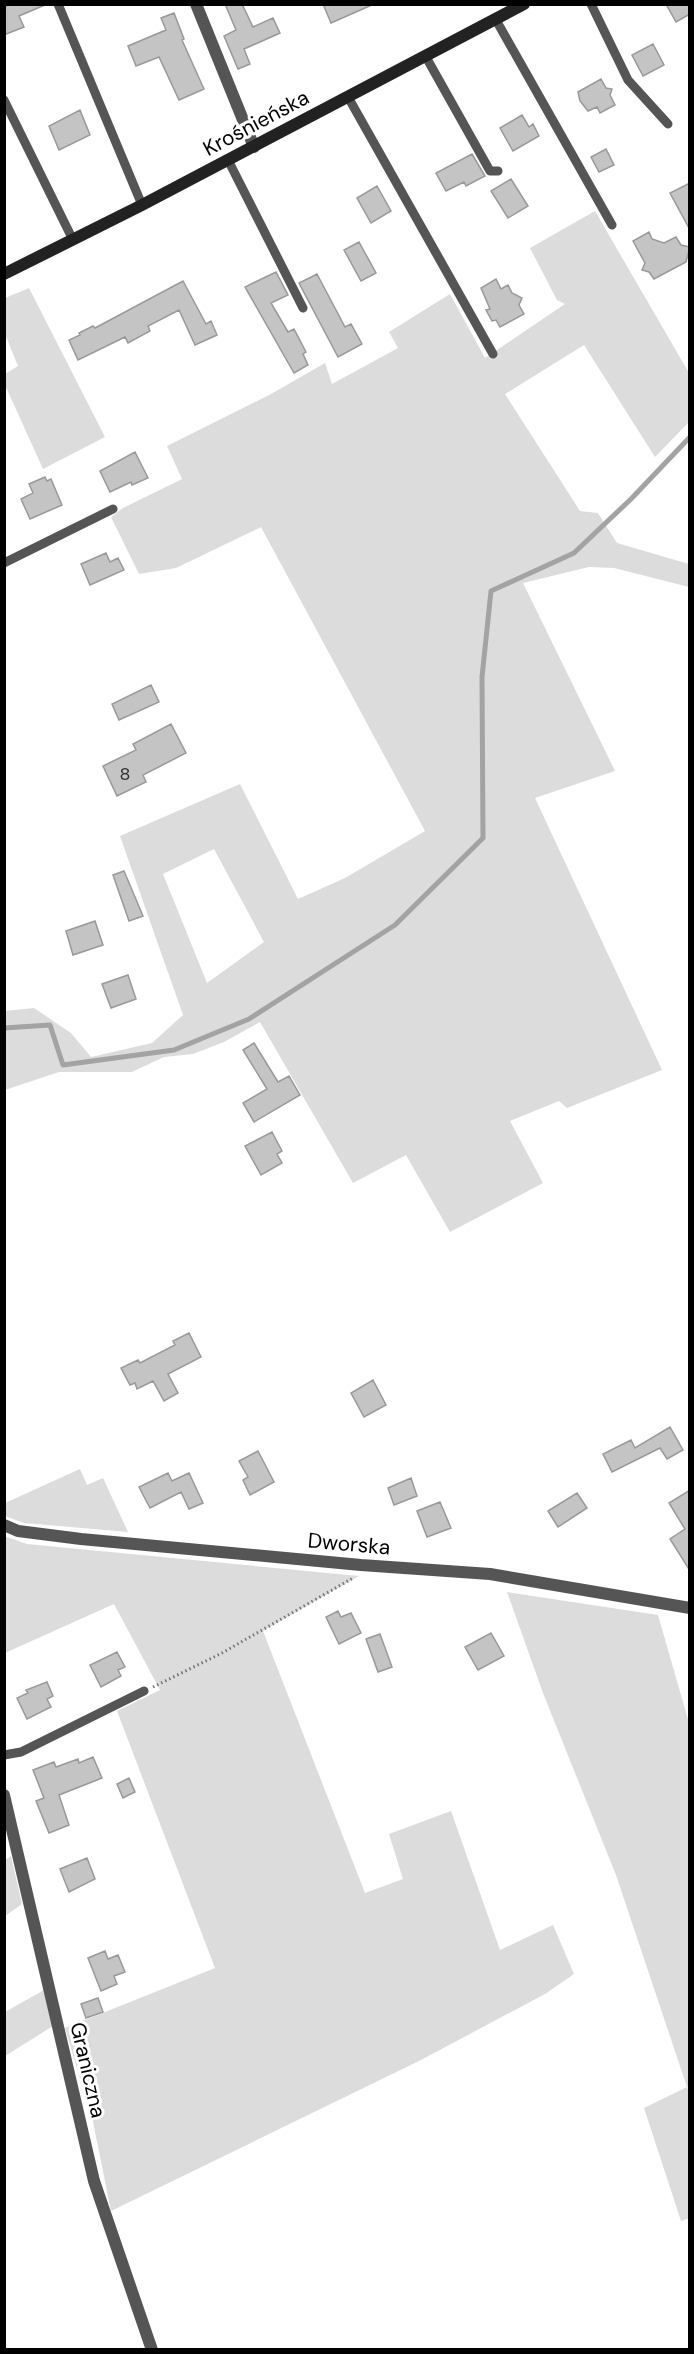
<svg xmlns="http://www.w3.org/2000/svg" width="694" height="2354" font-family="'DM Sans',sans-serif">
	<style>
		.green { fill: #dcdcdc; fill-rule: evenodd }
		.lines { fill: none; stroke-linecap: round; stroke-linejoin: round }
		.stream { stroke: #a3a3a3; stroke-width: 5 }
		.building { fill: #c4c4c4; stroke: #999; stroke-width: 1.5 }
		.path { stroke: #777; stroke-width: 3; stroke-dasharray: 1.5 3; stroke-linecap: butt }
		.lane { stroke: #555; stroke-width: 9 }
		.street { stroke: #555; stroke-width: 12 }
		.secondary { stroke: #222; stroke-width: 12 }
		.labels { text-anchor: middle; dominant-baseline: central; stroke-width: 6; stroke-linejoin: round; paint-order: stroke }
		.number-label { font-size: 18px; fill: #313131 }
		.street-label { font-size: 21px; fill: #000; stroke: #fff }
	</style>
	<rect width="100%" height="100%" fill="#fff"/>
	<path class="green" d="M595 211 689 373V422L655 457 584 345 505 394 580 511 598 513 617 543 689 564V587L614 568 589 567 523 583 615 771 535 798 662 1070 567 1108 559 1101 510 1121 543 1183 450 1232 406 1155 353 1183 260 1022 224 1042 193 1054 164 1057 132 1072H59L5 1090V1011L34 1008 71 1033 91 1057 152 1043 183 1015 120 836 240 784 298 899 345 878 425 831 261 527 176 568 139 574 111 517 123 508 182 479 167 446 271 394 325 363 332 384 398 348 389 332 450 294 485 358 565 304 557 300 530 248ZM214 849 264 942 207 983 163 874Z
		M29 288 105 437 43 469 5 385V374L18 366 5 334V298Z
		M80 1469 87 1485 103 1478 128 1532 24 1523 5 1516V1503Z
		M4 1536 27 1544 359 1576 263 1631 365 1893 403 1879 389 1834 451 1811 500 1950 553 1925 574 1974 545 1994 419 2061 111 2211 93 2122 65 2028 215 1968 117 1711 160 1690 114 1604 5 1653Z
		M507 1592 658 1615 689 1723 690 2086 687 2087 690 2095V2218L681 2221 644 2108 687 2087 616 1875 543 1693Z
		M11 1856 22 1904 5 1916V1860Z
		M44 1990 53 2026 5 2056V2012Z"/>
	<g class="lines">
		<path class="stream" d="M4 1028 50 1025 63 1065 174 1050 249 1019 395 925 483 838 482 677 491 591 574 553 631 499 690 437"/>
	</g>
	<path class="building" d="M11 4H45V5L19 16 24 27 4 35V7Z
		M225 4H242L253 27 273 18 280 33 244 49 250 64 238 69 224 36 236 30Z
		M323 4H374L331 23Z
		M666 4H690V14L676 22Z
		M174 13 184 39 182 40 204 89 179 100 159 57 136 66 128 46 166 30 161 18Z
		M653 44 664 65 643 76 632 55Z
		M601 79 606 88 612 89 610 95 615 105 600 113 597 107 588 111 580 101 578 92Z
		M80 110 90 135 59 150 49 126Z
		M522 115 529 127 533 124 539 136 513 151 500 128Z
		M606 149 614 165 599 172 591 157Z
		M472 154 485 176 466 186 464 182 446 191 436 173Z
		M511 179 528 206 508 218 491 191Z
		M690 183V230L670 193Z
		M377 186 391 211 371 223 357 198Z
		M649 232 652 239 664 243 676 237 681 245 690 247 686 262 654 279 649 272 642 270 645 263 633 241Z
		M359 242 376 273 361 281 344 250Z
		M276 272 288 295 271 303 288 332 294 329 306 352 303 354 308 365 294 373 245 287Z
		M317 274 345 327 351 324 362 344 338 357 299 283Z
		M496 279 501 289 508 285 512 293 522 298 519 305 524 314 500 327 496 320 492 321 486 310 490 309 481 288Z
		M183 281 206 324 211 321 217 335 195 345 179 310 148 326 150 331 128 343 125 337 78 360 69 340 80 335 79 333 93 326 95 328Z
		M135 452 148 478 132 485 131 482 110 492 100 471Z
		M45 477 47 481 51 479 62 505 30 519 21 499 33 493 29 484Z
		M106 553 110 562 118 558 124 570 90 585 81 564Z
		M151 685 159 702 119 720 112 704Z
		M171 724 186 753 143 775 146 782 117 796 103 766 136 750 133 744Z
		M124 871 143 916 129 921 113 875Z
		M95 921 103 945 73 955 66 931Z
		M128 975 136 999 111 1008 102 984Z
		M254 1043 278 1082 289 1076 300 1095 254 1122 243 1103 267 1089 243 1050Z
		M272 1132 282 1151 277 1154 282 1163 261 1175 245 1146Z
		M189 1333 201 1357 168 1374 178 1393 164 1401 153 1381 137 1389 135 1383 130 1385 121 1368 138 1360 140 1363 175 1345 173 1341Z
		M373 1380 386 1405 364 1417 351 1393Z
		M670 1427 683 1450 667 1459 660 1448 612 1472 603 1454 631 1440 635 1448Z
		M258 1451 274 1482 250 1495 243 1480 248 1477 239 1461Z
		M168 1473 172 1481 189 1473 203 1503 189 1509 181 1492 150 1508 139 1487Z
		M411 1478 417 1496 394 1505 388 1488Z
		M690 1490V1571L670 1539 685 1529 669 1503Z
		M577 1493 587 1508 558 1527 548 1511Z
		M440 1502 451 1528 427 1537 417 1511Z
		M338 1611 341 1617 351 1613 361 1633 339 1644 326 1617Z
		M491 1633 504 1656 478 1670 465 1647Z
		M380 1634 392 1667 378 1672 366 1639Z
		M117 1652 125 1667 118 1670 121 1676 101 1687 90 1665Z
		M47 1682 53 1696 47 1699 51 1707 27 1719 17 1698 28 1693 26 1690Z
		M93 1757 102 1778 59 1795 69 1825 49 1833 36 1801 44 1798 33 1770 54 1762 56 1767 78 1759 79 1763Z
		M129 1778 135 1792 123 1798 117 1784Z
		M87 1858 95 1879 69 1892 60 1869Z
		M105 1951 108 1959 118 1955 125 1972 114 1976 117 1984 101 1991 88 1958Z
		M98 1998 103 2012 86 2018 81 2004Z"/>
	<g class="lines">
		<path class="path" d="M153 1687 222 1653 353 1578"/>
		<path class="lane" d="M58 4 142 205
			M591 4 628 80 668 124
			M496 20 612 225
			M426 57 490 171H498
			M348 97 493 354
			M4 100 73 240
			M228 160 303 308
			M4 563 113 509
			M4 1755 21 1752 144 1691"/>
		<path class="street" d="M196 4 254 147
			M4 1525 18 1531 81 1539 361 1565 490 1574 690 1608
			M4 1795 94 2181 152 2350"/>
		<path class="secondary" d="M4 274 142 205 524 4"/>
	</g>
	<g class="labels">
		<g class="number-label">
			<text x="125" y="774">8</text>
		</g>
		<g class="street-label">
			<text transform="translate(256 123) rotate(-28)">Krośnieńska</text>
			<text transform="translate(349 1544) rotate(5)">Dworska</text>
			<text transform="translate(88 2070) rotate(77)">Graniczna</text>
		</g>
	</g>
	<rect width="694" height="2354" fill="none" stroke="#000000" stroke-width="12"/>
</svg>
